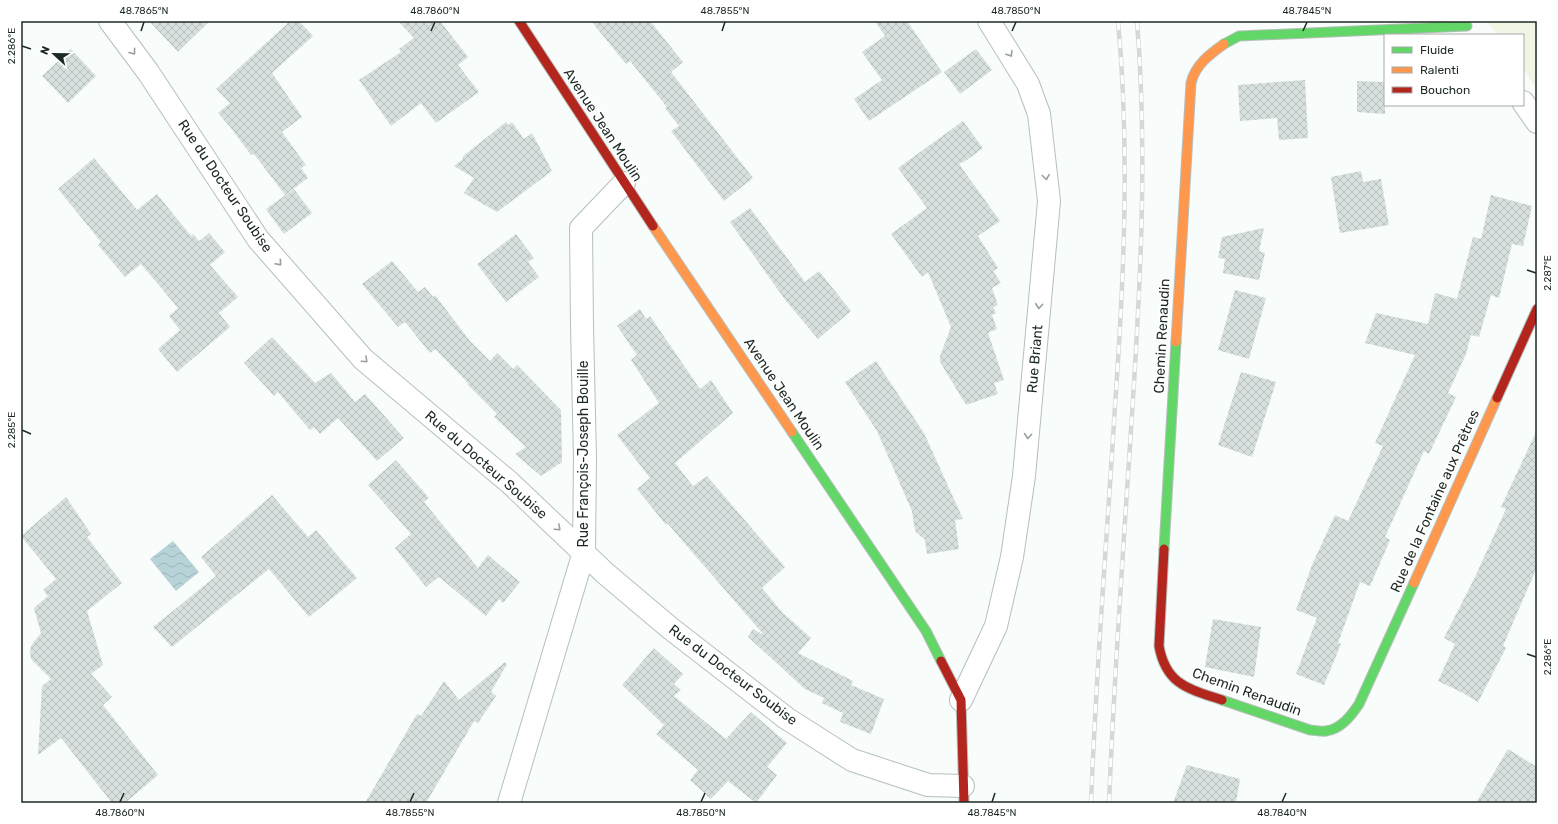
<svg xmlns="http://www.w3.org/2000/svg" width="1558" height="824" font-family="Rubik,sans-serif">
	<style>
		.green { fill: #f0f5e5 }
		.water { fill: url(#water-waves) }
		.building { fill: url(#building-cross-hatch) }
		.lines { fill: none; stroke-linecap: round; stroke-linejoin: round }
		.street-casing { stroke: #b7bfbb; stroke-width: 24 }
		.fast-casing { stroke: #b7bfbb; stroke-width: 11 }
		.slow-casing { stroke: #b7bfbb; stroke-width: 11 }
		.jam-casing { stroke: #b7bfbb; stroke-width: 11 }
		.street { stroke: #fefffe; stroke-width: 22 }
		.fast { stroke: #63d668; stroke-width: 9 }
		.slow { stroke: #ff974d; stroke-width: 9 }
		.jam { stroke: #b3261e; stroke-width: 9 }
		.rail-casing { stroke: #d6d8d7; stroke-width: 4.5 }
		.rail { stroke: #fff; stroke-width: 3; stroke-dasharray: 9; stroke-linecap: butt }
		.oneway { stroke: #999f9c }
		.ticks { fill: none; stroke: #1d2a24; stroke-width: 1.5 }
		.labels { text-anchor: middle; dominant-baseline: central; stroke-width: 3; stroke-linejoin: round; paint-order: stroke }
		.street-label { font-size: 14px; fill: #1d2a24; stroke: #fff }
		.neatline { fill: none; stroke: #1d2a24; stroke-width: 1.5 }
		.ticks-label { font-size: 10px; text-anchor: middle; fill: #1d2a24 }
	</style>
	<defs>
		<pattern id="water-waves" width="16" height="10" patternUnits="userSpaceOnUse"><rect width="16" height="10" fill="#b8d3d8"/><path d="M0 5q4-4 8 0t8 0" fill="none" stroke="#9eb5b9"/></pattern>
		<pattern id="building-cross-hatch" width="8" height="8" patternUnits="userSpaceOnUse"><rect width="8" height="8" fill="#d7e0de"/><path d="M0 0l8 8M0 8l8-8" fill="none" stroke="#b8c0be"/></pattern>
	</defs>
	<rect width="100%" height="100%" fill="#f8fcfa"/>
	<path class="green" d="M1486 21H1537V89L1523 69V35H1498Z"/>
	<path class="water" d="M173 541 199 572 176 591 150 559Z"/>
	<path class="building" d="M149 21H210L178 52Z
		M290 21H299L313 36 272 73 302 117 282 132 306 165 301 168 308 178 285 195 254 154 251 155 231 128 218 113 230 103 216 89Z
		M398 21H440L468 57 458 65 479 92 436 123 421 103 391 126 359 80 401 52 399 49 414 38Z
		M591 21H650L683 62 671 72 753 178 724 201 671 131 679 126 665 108 667 107 630 61 626 64Z
		M875 21H907L942 72 869 121 854 99 882 80 862 52 885 36Z
		M71 49 96 76 68 103 42 76Z
		M976 49 992 70 960 94 944 72Z
		M1305 80 1308 138 1279 140 1277 118 1240 121 1238 85Z
		M1357 81 1385 82V114L1357 112Z
		M963 121 983 148 967 160 959 164 1000 221 978 236 998 268 993 271 1001 283 992 288 998 305 993 307 996 313 992 315 997 329 988 333 1004 380 994 383 998 394 966 405 940 362V356L951 327 928 272 922 277 891 234 927 208 898 168Z
		M506 122 508 125 512 122 524 139 532 133 552 171 497 212 464 193 474 178 454 166 463 159 462 157Z
		M94 158 137 210 157 194 191 236 193 234 199 241 209 233 225 252 210 265 238 297 219 313 230 327 177 372 158 349 180 330 169 316 178 308 141 264 125 277 98 245 101 242 58 189Z
		M1361 171 1363 182 1381 179 1389 225 1340 233 1331 177Z
		M294 189 312 213 284 234 266 209Z
		M1491 195 1532 206 1523 246 1512 244 1499 298 1491 295 1479 337 1471 335 1466 354 1448 393 1456 397 1429 454 1424 451 1385 537 1390 540 1370 586 1360 582 1338 643 1341 644 1324 685 1296 674 1317 618 1296 610 1312 565 1335 515 1348 521 1383 446 1375 443 1415 355 1365 343 1376 313 1428 324 1435 293 1457 299 1473 237 1481 239Z
		M750 208 805 282 819 271 851 311 818 339 786 301 730 222Z
		M1264 228 1259 251 1265 253 1259 280 1223 273 1225 259 1218 258 1222 237Z
		M516 234 534 258 528 262 539 277 506 302 477 264Z
		M392 261 418 292 425 287 433 297 435 295 470 341 490 361 497 353 513 369 517 365 561 410 562 462 541 476 515 454 526 447 494 417 497 414 467 384 468 383 435 349 430 353 405 322 398 327 362 284Z
		M1235 290 1266 298 1249 359 1218 350Z
		M640 309 646 319 650 316 700 389 711 380 733 413 675 463 693 486 707 476 785 567 762 588 782 612 811 638 798 653 853 681 851 685 884 699 871 734 840 722 843 713 822 703 824 698 805 689 748 637 753 629 764 635 667 523 666 525 637 489 650 478 617 435 659 403 631 360 637 355 617 326Z
		M272 337 315 383 331 373 355 402 365 394 404 438 377 461 338 418 320 434 314 427 310 430 278 392 274 396 244 363Z
		M876 361 924 433 963 519 955 520 959 549 927 554 925 540 915 531 912 511 877 431 845 382Z
		M1241 372 1276 382 1252 457 1218 445Z
		M1537 430V567L1503 646 1506 648 1478 702 1461 692 1438 681 1455 644 1444 638 1475 577 1506 509 1501 507Z
		M396 460 429 498 424 502 478 568 488 555 520 582 503 603 499 599 486 616 439 577 426 587 395 548 411 534 368 485Z
		M272 495 308 537 316 530 357 578 309 617 269 569 172 647 153 627 216 576 201 557Z
		M66 497 91 534 87 537 122 583 87 611 103 665 91 674 112 697 103 705 158 775 125 803H112L61 738 38 755 42 686 51 679 31 659 30 652 31 646 41 633 34 608 48 596 43 590 56 579 21 536Z
		M1213 619 1261 627 1254 677 1205 667Z
		M654 648 683 674 674 684 681 690 674 696 726 739 751 712 787 743 767 767 777 775 756 803 728 781 711 799 690 780 698 770 656 734 664 725 622 685Z
		M505 662 507 664 491 692 496 696 478 723 474 721 426 803H365L417 714 421 716 444 681 459 700Z
		M1508 749 1537 767V803H1476Z
		M1187 765 1240 779 1236 803H1173Z"/>
	<g class="lines">
		<defs>
			<path id="street" d="M110 21 148 72 258 239 363 359 509 482 606 574 670 628 786 718 852 760 928 785 963 786
				M1523 102 1537 122
				M961 700 996 626 1012 557 1024 476 1049 201 1039 114 1028 84 989 21
				M509 803 584 552 585 459 582 326 581 228 624 183"/>
			<path id="fast" d="M1224 44 1239 36 1467 26
				M792 432 926 631 941 661
				M1164 549 1176 342
				M1222 700 1310 730C1315 730 1321 732 1326 731 1341 729 1351 716 1359 704L1414 583"/>
			<path id="slow" d="M653 226 792 432
				M1176 342 1191 83C1195 65 1210 54 1224 44
				M1414 583 1497 398"/>
			<path id="jam" d="M519 21 653 226
				M1497 398 1537 309
				M1164 549 1159 646C1166 685 1189 689 1222 700
				M941 661 961 700 964 803"/>
		</defs>
		<use href="#street" class="street-casing"/>
		<use href="#fast" class="fast-casing"/>
		<use href="#slow" class="slow-casing"/>
		<use href="#jam" class="jam-casing"/>
		<use href="#street" class="street"/>
		<use href="#fast" class="fast"/>
		<use href="#slow" class="slow"/>
		<use href="#jam" class="jam"/>
		<defs>
			<path id="rail" d="M1091 803C1096 671 1107 538 1115 406 1124 278 1130 149 1118 21
				M1109 803C1114 678 1123 554 1131 430 1140 293 1148 157 1137 21"/>
		</defs>
		<use href="#rail" class="rail-casing"/>
		<use href="#rail" class="rail"/>
	</g>
	<defs><path id="oneway-chevron" d="M-2-3.5L2.5 0L-2 3.5" fill="none" stroke-width="1.6" stroke-linecap="round" stroke-linejoin="round"/></defs>
	<g class="oneway">
		<use href="#oneway-chevron" transform="translate(133 52) rotate(53)"/>
		<use href="#oneway-chevron" transform="translate(1010 54) rotate(58)"/>
		<use href="#oneway-chevron" transform="translate(1046 177) rotate(83)"/>
		<use href="#oneway-chevron" transform="translate(279 263) rotate(49)"/>
		<use href="#oneway-chevron" transform="translate(1039 306) rotate(95)"/>
		<use href="#oneway-chevron" transform="translate(365 360) rotate(43)"/>
		<use href="#oneway-chevron" transform="translate(1028 436) rotate(95)"/>
		<use href="#oneway-chevron" transform="translate(558 528) rotate(43)"/>
	</g>
	<path class="ticks" d="M141 31 144 22M431 31 435 22M722 31 725 22M1012 31 1016 22M1303 31 1307 22M22 46 31 49M1527 270 1536 273M22 430 31 434M1527 654 1536 657M120 802 124 793M410 802 414 793M701 802 705 793M992 802 995 793M1282 802 1286 793"/>
	<g class="labels">
		<g class="street-label">
			<text transform="translate(603 125) rotate(57)">Avenue Jean Moulin</text>
			<text transform="translate(225 186) rotate(56)">Rue du Docteur Soubise</text>
			<text transform="translate(1162 336) rotate(-87)">Chemin Renaudin</text>
			<text transform="translate(1035 359) rotate(-85)">Rue Briant</text>
			<text transform="translate(784 394) rotate(56)">Avenue Jean Moulin</text>
			<text transform="translate(583 454) rotate(-90)">Rue François-Joseph Bouille</text>
			<text transform="translate(486 465) rotate(41)">Rue du Docteur Soubise</text>
			<text transform="translate(1435 501) rotate(-66)">Rue de la Fontaine aux Prêtres</text>
			<text transform="translate(733 675) rotate(37)">Rue du Docteur Soubise</text>
			<text transform="translate(1247 692) rotate(20)">Chemin Renaudin</text>
		</g>
	</g>
	<rect width="1558" height="824" fill="none" stroke="#ffffff" stroke-width="44"/>
	<rect x="1384" y="34" width="140" height="72" fill="#ffffff" stroke="#a5aaa7"/>
	<rect x="1392" y="47" width="20" height="6" fill="#63d668" stroke="#a5aaa7"/>
	<text x="1420" y="54" font-size="12" fill="#1d2a24">Fluide</text>
	<rect x="1392" y="67" width="20" height="6" fill="#ff974d" stroke="#a5aaa7"/>
	<text x="1420" y="74" font-size="12" fill="#1d2a24">Ralenti</text>
	<rect x="1392" y="87" width="20" height="6" fill="#b3261e" stroke="#a5aaa7"/>
	<text x="1420" y="94" font-size="12" fill="#1d2a24">Bouchon</text>
	<g transform="translate(54 54) rotate(292)" stroke="#ffffff" stroke-width="3" paint-order="stroke">
	<path d="M0-3L7 15L0 10L-7 15Z" fill="#1d2a24"/>
	<text y="-6" font-size="11" font-weight="bold" text-anchor="middle" fill="#1d2a24">N</text>
	</g>
	<rect x="22" y="22" width="1514" height="780" class="neatline"/>
	<g class="ticks-label">
		<text x="144" y="14">48.7865°N</text>
		<text x="435" y="14">48.7860°N</text>
		<text x="725" y="14">48.7855°N</text>
		<text x="1016" y="14">48.7850°N</text>
		<text x="1307" y="14">48.7845°N</text>
		<text transform="translate(11 46) rotate(-90)" y="4">2.286°E</text>
		<text transform="translate(1547 273) rotate(-90)" y="4">2.287°E</text>
		<text transform="translate(11 430) rotate(-90)" y="4">2.285°E</text>
		<text transform="translate(1547 657) rotate(-90)" y="4">2.286°E</text>
		<text x="120" y="816">48.7860°N</text>
		<text x="410" y="816">48.7855°N</text>
		<text x="701" y="816">48.7850°N</text>
		<text x="992" y="816">48.7845°N</text>
		<text x="1282" y="816">48.7840°N</text>
	</g>
</svg>
